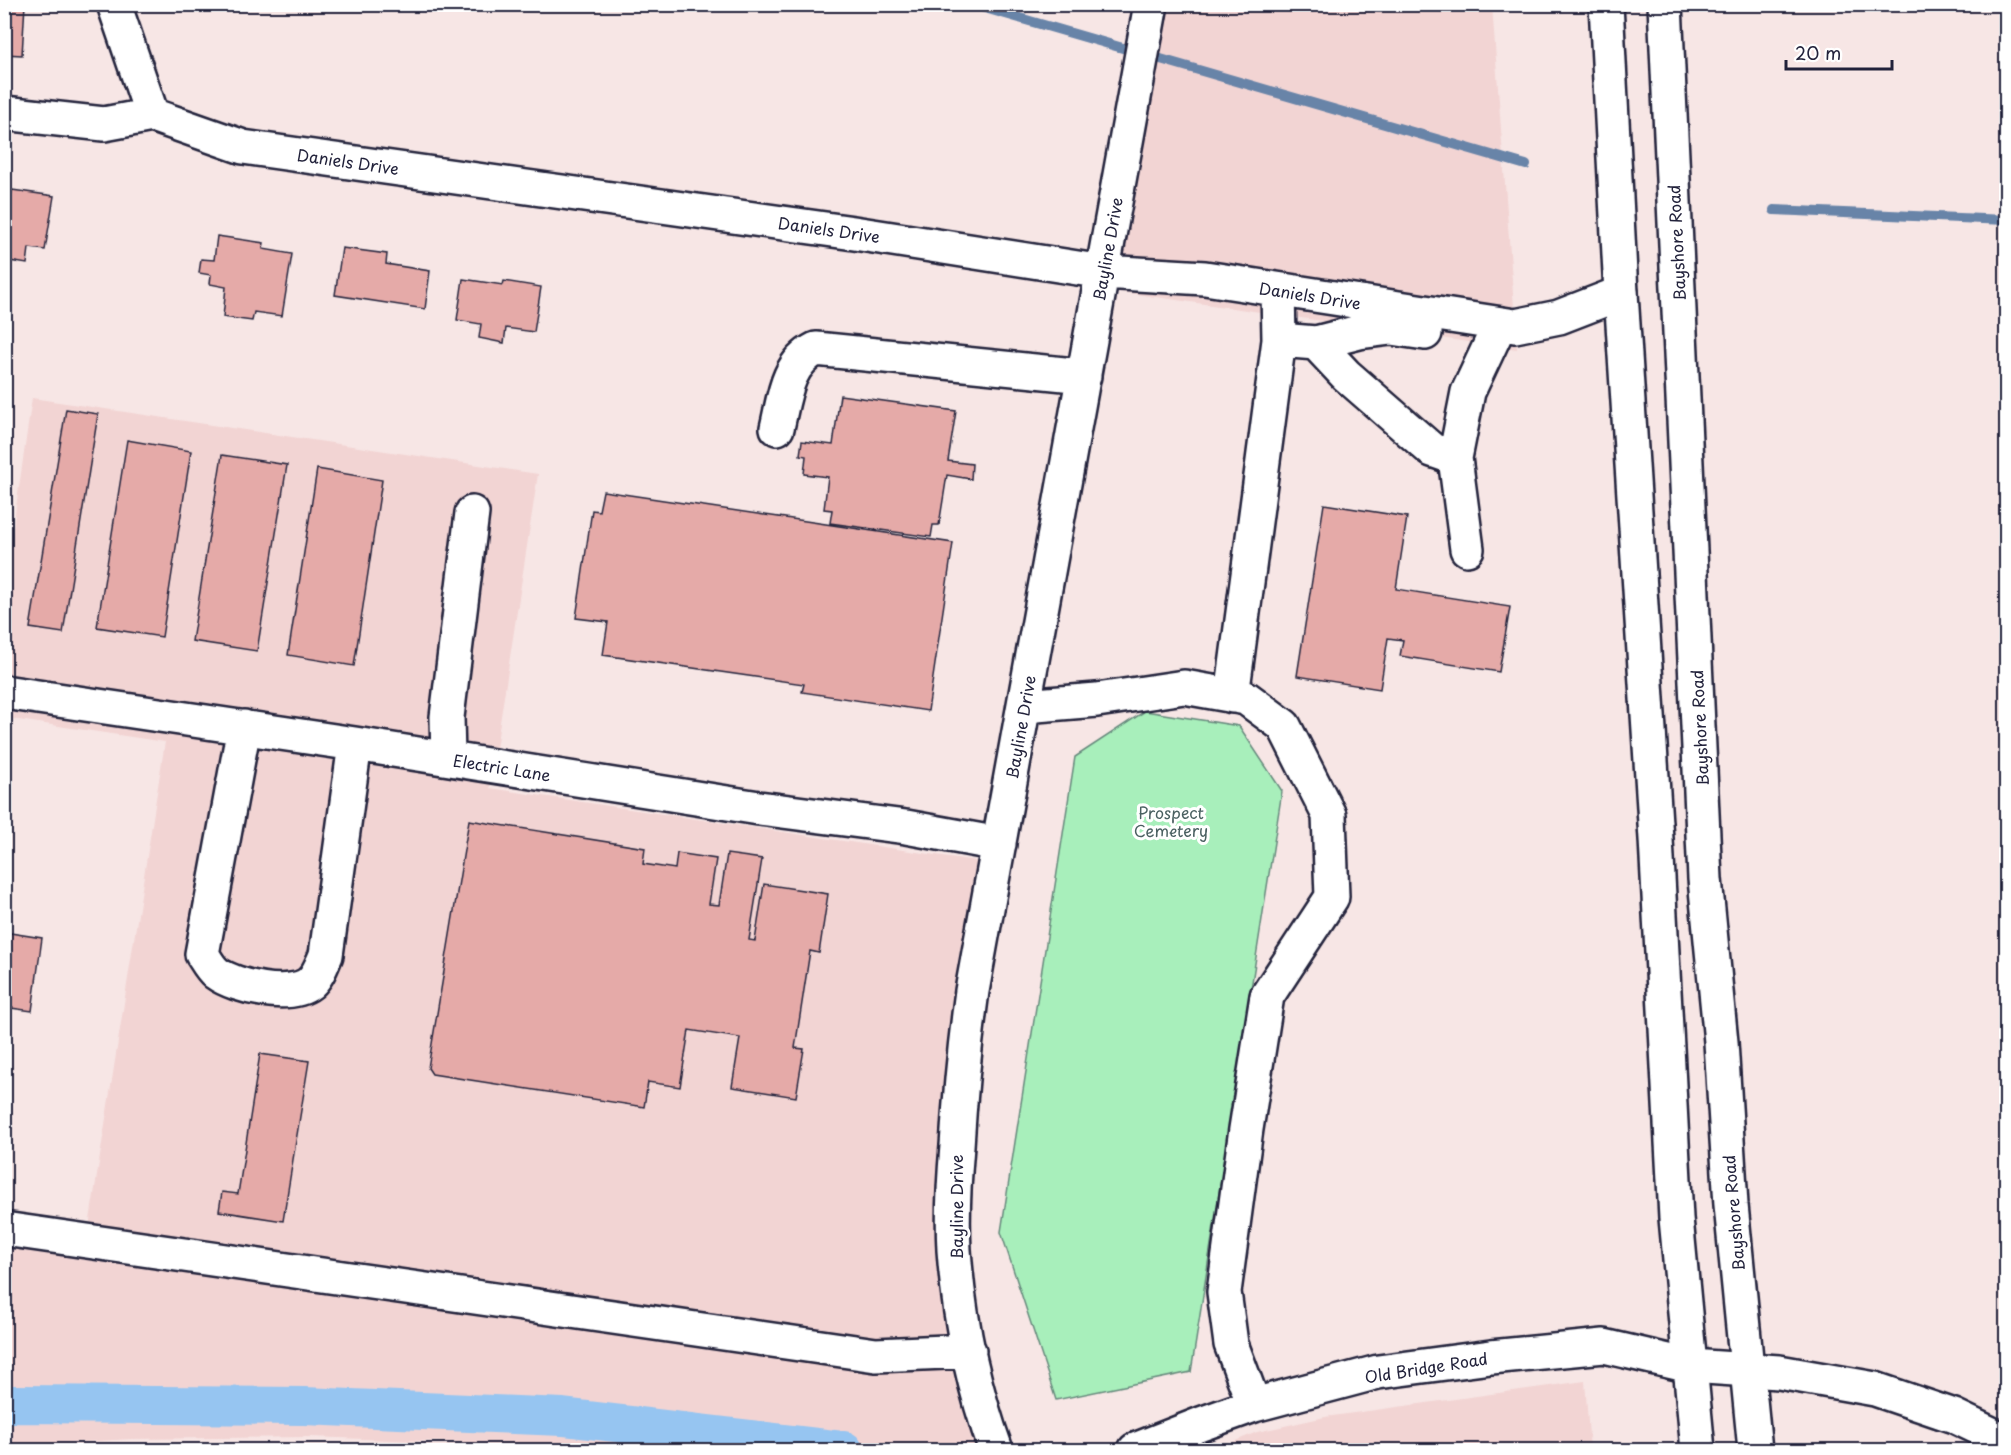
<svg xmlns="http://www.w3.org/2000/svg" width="2011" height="1455" font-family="'Playpen Sans',sans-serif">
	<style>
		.built { fill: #f2d4d3 }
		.green { fill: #a8efbb; stroke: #65887b; stroke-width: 1.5 }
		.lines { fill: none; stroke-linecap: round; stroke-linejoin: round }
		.stream { stroke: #6884a8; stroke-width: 10 }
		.canal { stroke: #96c5f1; stroke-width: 38 }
		.building { fill: #e5aaa8; stroke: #22223b; stroke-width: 1.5 }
		.minor-casing { stroke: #22223b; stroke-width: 38 }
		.major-casing { stroke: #22223b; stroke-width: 38 }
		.minor { stroke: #fff; stroke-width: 33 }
		.major { stroke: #fff; stroke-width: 33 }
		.labels { text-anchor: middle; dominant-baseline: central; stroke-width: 6; stroke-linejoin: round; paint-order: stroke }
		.street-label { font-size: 16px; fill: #22223b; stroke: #fff }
		.park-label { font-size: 16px; fill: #4a6061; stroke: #fff }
	</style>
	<rect width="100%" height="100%" fill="#f7e6e5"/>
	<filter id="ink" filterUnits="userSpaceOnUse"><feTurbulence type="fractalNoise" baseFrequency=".0167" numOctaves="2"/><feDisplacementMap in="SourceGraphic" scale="12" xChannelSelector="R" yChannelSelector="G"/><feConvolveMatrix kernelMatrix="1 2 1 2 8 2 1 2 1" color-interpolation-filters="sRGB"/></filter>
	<g filter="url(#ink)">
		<path class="built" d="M1157 5H1492L1517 349 1107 290Z
			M32 398 538 474 490 788 996 864 958 1277 993 1450H542L501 1444 311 1437 130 1439 5 1447V1239L85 1252 165 742 5 718V583Z
			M1585 1381 1590 1450H1214L1257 1432 1325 1417Z"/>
		<path class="green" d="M1145 711 1239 726 1282 791 1191 1372 1056 1400 1001 1232 1075 757Z"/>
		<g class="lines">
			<path class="stream" d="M971 4 1526 165
				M1774 210 2006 220"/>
			<path class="canal" d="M4 1405 14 1404 304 1406 563 1417 844 1450"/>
		</g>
		<path class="building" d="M4 4H25L22 55 4 54Z
			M12 190 54 196 45 250 29 248 27 264 4 260V201L10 202Z
			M217 236 264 243 263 249 292 254 282 316 254 312 252 321 223 317 226 287 210 284 211 275 199 273 201 259 214 260Z
			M342 248 387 254 386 264 430 271 425 309 335 295Z
			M463 279 503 285 504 281 541 287 534 332 506 328 504 343 479 338 481 324 457 320Z
			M840 395 956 411 948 461 972 464 971 479 947 475 939 525H933L931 537 830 523 832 510 824 509 828 477 804 474 806 456 800 455 802 441 833 445Z
			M66 409 98 414 63 633 30 628Z
			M127 440 191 451 162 637 97 627Z
			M222 455 287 465 257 651 192 641Z
			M317 469 382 480 354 666 288 655Z
			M603 491 953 543 928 711 802 692 804 684 603 655 608 622 576 618 592 510 599 511Z
			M1324 504 1407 517 1396 589 1510 607 1499 672 1400 656 1403 640 1388 638 1380 689 1297 676Z
			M469 820 645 848 643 864 675 869 677 853 716 859 709 904 719 905 727 854 762 859 749 940 755 941 764 884 828 894 819 953 810 951 795 1048 804 1049 796 1097 732 1087 740 1038 689 1030 680 1087 648 1082 644 1107 432 1074 428 1068Z
			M4 825 10 826 4 863Z
			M4 932 42 938 32 1011 4 1007Z
			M260 1054 309 1061 283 1221 219 1211 222 1192 238 1194Z"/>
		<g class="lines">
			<defs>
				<path id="minor" d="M114 4 152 115 243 147 854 233 1103 272 1205 278 1515 326 1559 317 1621 293
					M4 113 104 124 152 115
					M1279 340 1316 343 1346 375 1432 450 1455 458
					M1316 343 1359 332 1391 328 1425 333
					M777 428C784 399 786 364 816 349L1084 376
					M1467 549 1455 458 1468 392 1500 324
					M4 692 355 744 759 808 906 827 999 844
					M1232 696 1279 340 1278 290
					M1024 706 1097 700 1184 687 1246 698 1284 726 1329 815 1332 897 1267 996 1246 1129 1224 1292 1231 1344 1254 1405
					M244 727 202 954C206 960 210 968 216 973 235 987 290 999 310 983 318 976 322 964 326 955L355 744
					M448 758 447 717 472 513
					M4 1229 876 1355 969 1351
					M996 1450C973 1387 959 1318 954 1250 952 1215 954 1180 957 1146 960 1094 965 1043 972 991L1151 4
					M1135 1450 1201 1424 1254 1405 1378 1372 1491 1357 1604 1346 1690 1366 1779 1372 1875 1389 1954 1416 2006 1441"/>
				<path id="major" d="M1606 4 1621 293 1656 839 1676 1218 1698 1450
					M1665 4 1705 879 1721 1042 1731 1205 1755 1450"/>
			</defs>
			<use href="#minor" class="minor-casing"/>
			<use href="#major" class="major-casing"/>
			<use href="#minor" class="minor"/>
			<use href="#major" class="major"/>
		</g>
	</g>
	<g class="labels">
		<g class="street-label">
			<text transform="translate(348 161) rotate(8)">Daniels Drive</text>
			<text transform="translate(829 229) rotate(8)">Daniels Drive</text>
			<text transform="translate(1676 243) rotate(-93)">Bayshore Road</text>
			<text transform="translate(1107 249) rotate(-80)">Bayline Drive</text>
			<text transform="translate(1310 295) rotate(9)">Daniels Drive</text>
			<text transform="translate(1020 727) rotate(-80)">Bayline Drive</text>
			<text transform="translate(1699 728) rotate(-93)">Bayshore Road</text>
			<text transform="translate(502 767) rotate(9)">Electric Lane</text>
			<text transform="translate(956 1207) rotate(-90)">Bayline Drive</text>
			<text transform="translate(1733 1213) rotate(-95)">Bayshore Road</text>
			<text transform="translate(1426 1367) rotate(-9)">Old Bridge Road</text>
		</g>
		<g class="park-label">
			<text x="1171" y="812">Prospect<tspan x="1171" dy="18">Cemetery</tspan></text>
		</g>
	</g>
	<rect width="2011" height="1455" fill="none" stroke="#fff" stroke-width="24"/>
	<rect x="12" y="12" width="1987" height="1431" fill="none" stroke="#22223b" stroke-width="2" filter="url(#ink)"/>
	<path d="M1786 60v9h106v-9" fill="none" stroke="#22223b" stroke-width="3"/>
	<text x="1795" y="60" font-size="18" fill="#22223b" stroke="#ffffff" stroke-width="4.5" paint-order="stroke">20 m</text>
</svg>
